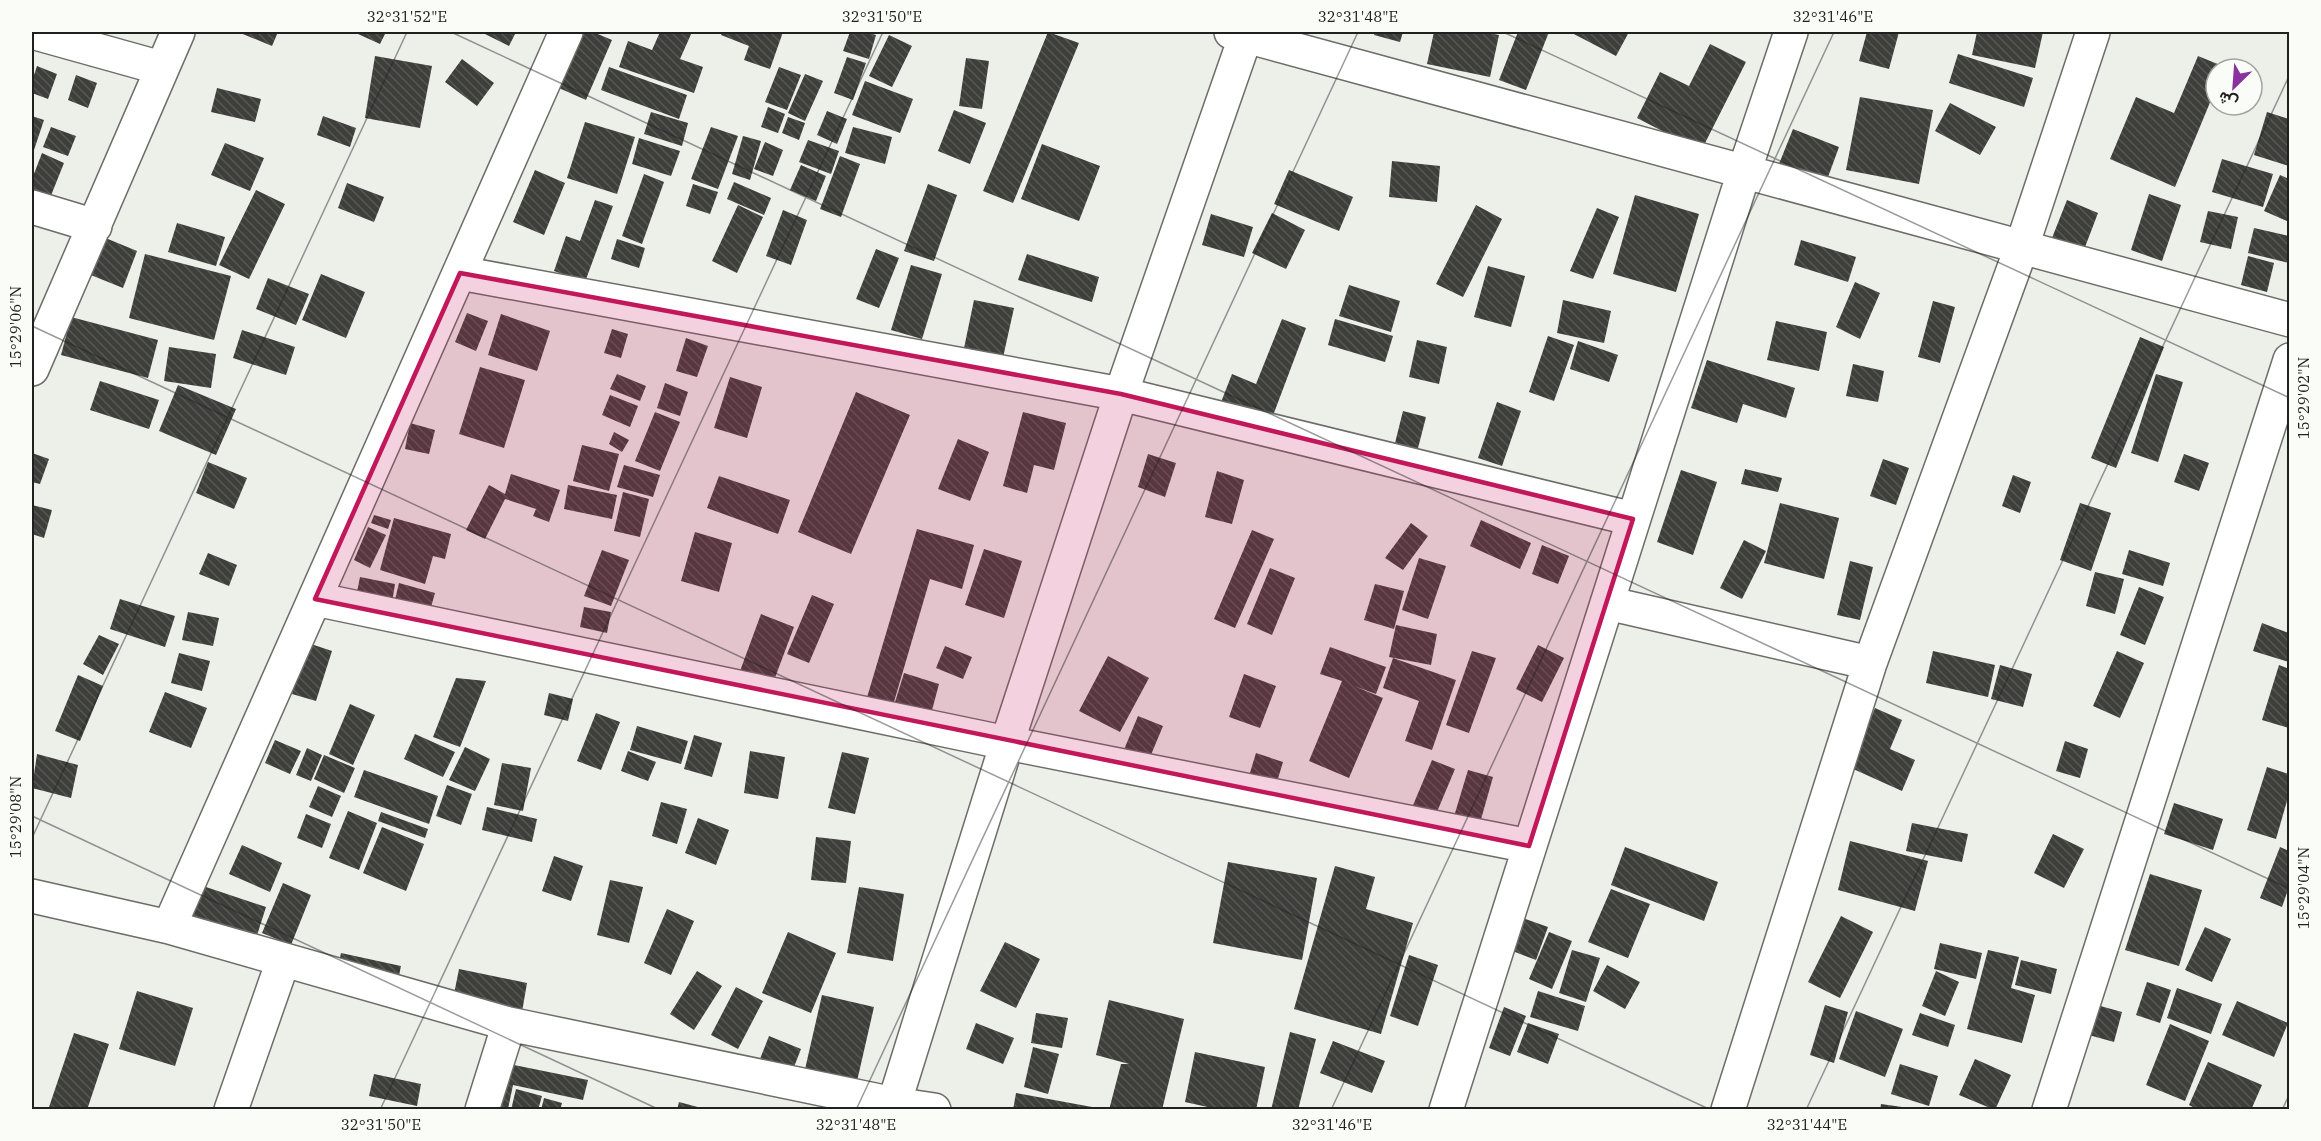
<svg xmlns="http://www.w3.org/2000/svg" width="2321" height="1141" font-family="'IBM Plex Serif',Vazirmatn,serif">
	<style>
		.building { fill: url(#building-back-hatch) }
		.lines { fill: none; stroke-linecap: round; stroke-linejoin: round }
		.street-casing { stroke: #6c6d68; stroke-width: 36 }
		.street { stroke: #fff; stroke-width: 33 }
		.marked { fill: #c2185b; fill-opacity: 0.2; stroke: #c2185b; stroke-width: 4.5; stroke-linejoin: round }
		.ticks { fill: none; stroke: #20211f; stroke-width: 1.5; stroke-opacity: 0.45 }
		.neatline { fill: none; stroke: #20211f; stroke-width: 2 }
		.ticks-label { font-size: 15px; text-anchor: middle; fill: #20211f }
	</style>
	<defs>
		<pattern id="building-back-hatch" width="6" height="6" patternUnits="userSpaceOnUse" patternTransform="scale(1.5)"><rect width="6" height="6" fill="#3e3f3b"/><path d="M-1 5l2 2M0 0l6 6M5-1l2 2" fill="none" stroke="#575855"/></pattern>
	</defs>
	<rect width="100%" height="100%" fill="#edefe9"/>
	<path class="building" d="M238 32H278L272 46Z
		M360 32H386L380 44 358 34Z
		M481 32H516L509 46Z
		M575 32H593L612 40 586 100 552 85Z
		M660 32H692L680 59 703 67 694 93 619 67 628 41 652 50Z
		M722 32H783L770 69 744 60 749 46 721 35Z
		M850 32H865L876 35 869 59 843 51Z
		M1048 32 1079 43 1013 203 983 191Z
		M1375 32H1403L1400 42 1374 35Z
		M1434 32H1483L1499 35 1490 77 1427 64Z
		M1518 32H1549L1526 90 1499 80Z
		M1570 32H1629L1616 56Z
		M1867 32H1899L1889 69 1859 61Z
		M1977 32H2043L2035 68 1972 55Z
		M889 35 912 46 892 87 869 76Z
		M1710 44 1746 62 1701 151 1637 118 1660 72 1689 86Z
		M1958 54 2033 78 2024 107 1949 83Z
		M375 56 432 66 420 128 365 118Z
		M2198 56 2225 67 2216 69V88L2175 187 2110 159 2136 97 2174 113Z
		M847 57 866 63 853 100 834 93Z
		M966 58 989 61 982 109 959 106Z
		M462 59 494 83 477 106 445 82Z
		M37 66 57 74 48 99 32 93V81Z
		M609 67 687 95 679 119 601 90Z
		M779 67 801 75 787 110 765 102Z
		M805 74 823 81 805 121 788 113Z
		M76 75 97 83 88 108 68 100Z
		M865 81 913 99 900 133 852 115Z
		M217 88 261 99 255 122 211 112Z
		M1860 97 1933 110 1919 184 1846 170Z
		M1950 103 1996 127 1980 155 1935 131Z
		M768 107 785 114 778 133 761 127Z
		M954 110 986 123 970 164 938 151Z
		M827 111 847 119 837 144 817 135Z
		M651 112 688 123 682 146 644 134Z
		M2267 112 2289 119V166L2254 155Z
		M32 116 44 120 32 156Z
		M323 116 356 128 350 147 317 135Z
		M788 117 805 123 799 140 782 133Z
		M585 122 635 137 617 194 567 178Z
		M51 127 76 136 68 156 43 147Z
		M711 127 738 136 718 189 691 179Z
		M853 127 892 137 885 164 845 153Z
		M1793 129 1839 147 1824 188 1777 169Z
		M743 136 761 141 750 180 732 174Z
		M639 138 680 151 671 176 632 164Z
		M808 140 839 151 831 174 799 162Z
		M765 142 783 150 773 176 754 169Z
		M225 143 264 158 250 191 211 175Z
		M1042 144 1100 166 1079 221 1021 199Z
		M42 153 64 163 48 203 32 197V179Z
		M840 156 860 164 841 217 820 209Z
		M2222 159 2273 174 2263 207 2212 192Z
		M1392 161 1440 166 1437 202 1389 197Z
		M801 165 826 176 816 201 790 190Z
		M535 170 565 183 544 235 513 222Z
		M1289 170 1353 197 1339 231 1274 204Z
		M644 174 664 182 642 244 622 236Z
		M2280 175 2289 179V222L2264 211Z
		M734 182 771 198 764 215 727 199Z
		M347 183 384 197 374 222 338 208Z
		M693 184 718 192 710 214 686 206Z
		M928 184 957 195 934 261 904 251Z
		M256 190 285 204 249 279 219 265Z
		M2149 194 2181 205 2162 261 2131 250Z
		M1635 195 1699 214 1676 292 1613 274Z
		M595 200 613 206 585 282 554 271 566 236 580 241Z
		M2067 200 2098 213 2082 255 2050 243Z
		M738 205 763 217 737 273 712 261Z
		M1476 205 1502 219 1463 297 1436 284Z
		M1597 208 1619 217 1593 279 1570 271Z
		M783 210 807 220 791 265 766 256Z
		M2208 211 2238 217 2231 249 2200 242Z
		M1272 213 1305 230 1286 269 1252 253Z
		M1211 214 1253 227 1244 257 1202 245Z
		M177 223 225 237 216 266 168 252Z
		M2254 228 2289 236V263L2248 253Z
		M91 232 137 251 123 288 76 269Z
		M617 239 645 248 639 268 611 259Z
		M1801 240 1856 257 1848 282 1794 265Z
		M876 249 899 258 879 308 856 299Z
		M145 254 231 276 214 340 129 318Z
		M1027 254 1099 277 1092 302 1018 280Z
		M2248 256 2274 263 2267 292 2241 285Z
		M911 265 942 274 922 339 891 330Z
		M1488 266 1525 276 1511 327 1474 317Z
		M321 274 365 292 346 338 302 320Z
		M268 278 309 294 296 325 256 309Z
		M1855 282 1880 293 1860 339 1836 327Z
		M1349 285 1400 301 1391 332 1339 316Z
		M974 300 1014 308 1002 362 963 353Z
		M1563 300 1611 311 1604 343 1557 333Z
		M1933 301 1955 307 1940 363 1918 357Z
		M467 313 488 321 476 351 455 342Z
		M501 314 550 331 537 371 488 355Z
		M71 317 158 340 148 378 61 355Z
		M1282 319 1306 328 1266 434 1216 415 1232 374 1256 384Z
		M1335 319 1393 336 1385 362 1328 345Z
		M1776 321 1827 332 1819 371 1767 360Z
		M612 329 628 334 621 358 604 353Z
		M242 330 295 347 286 375 233 358Z
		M1548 336 1574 345 1554 401 1529 392Z
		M2140 337 2164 347 2116 468 2091 458Z
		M686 338 708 346 697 377 676 371Z
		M1417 340 1447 347 1439 384 1409 377Z
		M1578 341 1618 355 1609 382 1570 369Z
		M169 347 216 354 211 388 164 381Z
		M1707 360 1795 388 1786 418 1743 404 1737 423 1691 408Z
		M1853 364 1884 371 1878 402 1846 396Z
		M480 367 525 380 504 448 459 434Z
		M617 374 646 386 640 401 610 389Z
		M2156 374 2183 382 2158 462 2131 453Z
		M730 377 762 387 747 438 714 428Z
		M100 381 159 400 149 429 90 410Z
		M665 383 688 392 680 416 657 408Z
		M178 385 236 409 216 455 159 431Z
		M856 392 910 415 851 554 798 532Z
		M610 395 638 406 630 427 602 415Z
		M1497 402 1521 411 1502 466 1478 458Z
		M1403 411 1426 417 1417 452 1394 447Z
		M655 412 680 422 660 471 635 461Z
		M1023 412 1066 423 1054 470 1034 465 1027 493 1003 486Z
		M410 423 435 430 429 454 405 449Z
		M614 432 629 440 622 452 609 444Z
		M958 439 989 452 970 501 938 489Z
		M582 445 619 454 609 491 573 481Z
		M32 453 49 459 40 484 32 482Z
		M1148 454 1176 463 1165 497 1138 487Z
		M2184 454 2209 463 2199 491 2174 482Z
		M1883 459 1909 468 1896 505 1870 496Z
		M208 462 247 478 234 509 196 493Z
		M624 465 660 475 653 497 617 487Z
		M1745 469 1782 478 1778 492 1741 484Z
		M1681 470 1717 482 1693 555 1657 542Z
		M1217 471 1244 480 1232 524 1205 517Z
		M511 474 560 490 549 522 533 516 536 509 505 499 485 539 466 530 489 485 505 494Z
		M2013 475 2031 482 2020 513 2002 506Z
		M719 476 790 500 778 534 707 508Z
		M568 485 617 495 612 519 564 509Z
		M623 492 649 499 640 537 614 531Z
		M1780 503 1839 518 1824 579 1764 563Z
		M2080 503 2111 513 2091 571 2060 560Z
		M32 505 52 510 44 538 32 534Z
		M374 515 391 520 388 529 371 523Z
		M394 518 451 534 445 559 433 556 425 584 380 570Z
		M1481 520 1531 543 1520 569 1470 546Z
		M1411 523 1428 536 1403 570 1385 558Z
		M368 527 386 535 370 568 354 560Z
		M917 529 974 545 962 589 930 579 889 719 863 711Z
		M1252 530 1274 539 1235 628 1214 619Z
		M695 532 732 543 719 592 681 581Z
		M1744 540 1766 551 1742 599 1720 588Z
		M1542 545 1569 556 1558 584 1532 574Z
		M984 549 1022 561 1004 618 965 605Z
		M602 550 629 560 611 606 584 596Z
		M2129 550 2170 563 2163 586 2122 574Z
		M208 553 237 565 229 586 199 574Z
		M1419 558 1446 566 1428 619 1402 610Z
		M1850 561 1873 567 1860 620 1837 615Z
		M1270 568 1295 578 1272 635 1247 624Z
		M2095 572 2124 579 2115 614 2086 606Z
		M360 577 395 584 391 609 355 602Z
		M399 583 435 593 429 614 394 604Z
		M1375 584 1404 591 1394 629 1364 620Z
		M2139 587 2164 597 2145 645 2120 635Z
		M812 595 834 604 809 663 787 654Z
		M120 599 175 616 165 647 110 629Z
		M584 607 611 612 607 633 580 627Z
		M188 612 219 618 213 646 182 640Z
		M761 614 794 627 773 683 740 671Z
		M2262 623 2289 633V662L2253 651Z
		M1396 625 1437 634 1431 665 1389 657Z
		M99 635 119 644 103 675 83 664Z
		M308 643 332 651 316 701 292 694Z
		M1538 645 1564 658 1542 702 1516 689Z
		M945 646 972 657 963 679 936 668Z
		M1330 647 1386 667 1376 694 1354 686 1383 698 1349 778 1309 761 1342 681 1320 674Z
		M1472 651 1496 658 1469 733 1446 725Z
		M1933 651 1995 665 1988 697 1926 683Z
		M2117 651 2144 663 2120 718 2093 706Z
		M179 653 210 661 202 691 171 683Z
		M1108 656 1149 678 1120 732 1079 711Z
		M1393 658 1456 680 1432 750 1405 741 1419 701 1383 688Z
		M2000 665 2032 674 2023 707 1991 699Z
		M2279 665 2289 669V728L2262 720Z
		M904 673 939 684 931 714 895 702Z
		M1244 674 1276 686 1260 728 1229 717Z
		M78 675 103 686 80 741 55 731Z
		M456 678 486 681 460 747 433 737Z
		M165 692 207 708 191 748 149 732Z
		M549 693 573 699 568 721 544 715Z
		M350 704 375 715 353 765 329 754Z
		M1875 708 1902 720 1890 749 1915 760 1902 791 1851 768Z
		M596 713 620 722 601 770 577 761Z
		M1138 716 1163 726 1148 762 1123 752Z
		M637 726 688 741 681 764 630 750Z
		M415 734 455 752 443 777 404 759Z
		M694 735 722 743 712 777 684 769Z
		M275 740 301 751 290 774 265 763Z
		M2065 741 2088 749 2080 778 2056 771Z
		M465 747 490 759 475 791 449 780Z
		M307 748 322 755 311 781 296 775Z
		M628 751 656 762 648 781 621 771Z
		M750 751 785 757 778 799 744 793Z
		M842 752 869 758 855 814 828 808Z
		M1256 753 1283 762 1273 795 1246 786Z
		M37 754 78 765 71 798 32 788Z
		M324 755 355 768 344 793 314 779Z
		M1432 760 1455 769 1434 819 1411 810Z
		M502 763 531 768 523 811 494 805Z
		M2267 767 2289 774V794L2276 839 2247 830Z
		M364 770 438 796 429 824 354 797Z
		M1468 770 1493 777 1478 830 1452 823Z
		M447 785 472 794 461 825 436 816Z
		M318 786 341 796 332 817 309 807Z
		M661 802 687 809 677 844 652 836Z
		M2174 803 2223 819 2213 850 2164 834Z
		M487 807 537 819 532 842 482 830Z
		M348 811 377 823 359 870 329 858Z
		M381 812 428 829 425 838 378 821Z
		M306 814 331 824 322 848 297 838Z
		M698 818 729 830 716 865 685 853Z
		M1912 823 1968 834 1962 862 1906 851Z
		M382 827 424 844 406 891 363 873Z
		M2053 834 2084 849 2064 888 2034 873Z
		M816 837 851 841 846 883 811 880Z
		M1850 841 1928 861 1915 911 1838 890Z
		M242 845 282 863 270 892 229 874Z
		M1625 847 1718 882 1704 921 1611 885Z
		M2280 847 2289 851V887L2282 907 2260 898Z
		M554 856 583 866 571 901 542 891Z
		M1228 862 1317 878 1302 960 1213 943Z
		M1335 866 1375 877 1366 909 1413 923 1381 1034 1294 1009Z
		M2150 874 2202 890 2179 966 2125 950Z
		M610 880 643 887 629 943 597 935Z
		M283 883 311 895 291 945 262 933Z
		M197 884 266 907 253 948 184 925Z
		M859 887 904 894 893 961 847 953Z
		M1611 889 1650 904 1628 958 1588 942Z
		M667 909 694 921 671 975 644 963Z
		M1509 913 1548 927 1536 960 1497 945Z
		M1841 916 1873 932 1840 998 1808 982Z
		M2205 927 2231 939 2212 982 2185 970Z
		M788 932 836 953 811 1013 762 993Z
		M1549 932 1572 941 1552 989 1529 979Z
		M1005 942 1040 959 1016 1008 980 991Z
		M1940 943 1982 953 1976 979 1934 969Z
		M1572 950 1600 958 1586 1002 1559 993Z
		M1988 950 2019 957 2011 988 2035 995 2022 1043 1967 1029Z
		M341 953 401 966 396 990 336 976Z
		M1409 955 1438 965 1418 1026 1390 1016Z
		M2021 960 2057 969 2051 994 2015 985Z
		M1607 965 1640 982 1625 1009 1593 991Z
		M459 969 527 983 522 1012 453 999Z
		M697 971 722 986 694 1030 670 1014Z
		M1936 971 1959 982 1945 1016 1922 1006Z
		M2147 982 2171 990 2160 1023 2136 1015Z
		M736 987 763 1001 738 1049 711 1035Z
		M2177 988 2222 1004 2211 1034 2167 1018Z
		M137 991 193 1008 175 1066 119 1049Z
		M1538 991 1585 1006 1578 1031 1530 1017Z
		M822 995 874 1007 855 1090 803 1078Z
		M1109 1000 1184 1019 1162 1110H1109L1121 1064H1129L1096 1055Z
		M2237 1001 2288 1023 2274 1057 2222 1035Z
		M2086 1002 2122 1012 2114 1042 2078 1032Z
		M1825 1005 1848 1012 1834 1063 1810 1055Z
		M1504 1007 1526 1016 1510 1056 1489 1048Z
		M1856 1011 1903 1029 1885 1077 1839 1059Z
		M1036 1013 1068 1018 1062 1048 1031 1043Z
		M1920 1013 1955 1025 1948 1047 1912 1035Z
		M976 1023 1014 1038 1003 1064 966 1049Z
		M1528 1023 1559 1034 1548 1064 1517 1052Z
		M2170 1024 2209 1041 2185 1101 2146 1085Z
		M1290 1032 1316 1039 1298 1110H1271Z
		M74 1033 109 1044 87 1110H48Z
		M769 1036 801 1049 792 1072 760 1059Z
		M1333 1041 1385 1061 1372 1093 1320 1073Z
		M1033 1047 1059 1054 1048 1094 1024 1087Z
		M1195 1052 1265 1067 1256 1110H1221L1185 1102Z
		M1975 1059 2011 1075 1995 1110 1959 1095Z
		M500 1062 588 1080 583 1100 513 1085 508 1109 491 1105Z
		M2208 1062 2262 1085 2251 1110H2199L2189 1105Z
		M1900 1064 1938 1076 1929 1106 1891 1094Z
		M374 1074 421 1084 417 1106 369 1096Z
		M516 1089 542 1096 538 1110H511Z
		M1016 1093 1092 1107V1110H1013Z
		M544 1098 562 1103 560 1110H541Z
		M679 1102 705 1109V1110H677Z
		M1881 1104 1909 1108V1110H1880Z"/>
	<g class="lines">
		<defs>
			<path id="street" d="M32 32 161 68
				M1231 32 2290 320
				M32 207 95 226
				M460 273 1121 394 1633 519
				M32 369 178 32
				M315 599 1007 743 1529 846
				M1607 603 1870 663
				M32 896 169 927 509 1024 894 1104 934 1110
				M169 927 566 32
				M894 1104 1007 743 1121 394 1247 32
				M231 1110 283 961
				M482 1110 509 1024
				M1446 1110 1744 172 1791 32
				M1728 1110 1870 663 2022 246 2093 32
				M2049 1110 2290 360"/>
		</defs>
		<use href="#street" class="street-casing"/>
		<use href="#street" class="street"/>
	</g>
	<path class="marked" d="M460 273 1121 394 1633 519 1529 846 315 599Z"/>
	<path class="ticks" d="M451 32 2290 889M1503 32 2290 398M32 326 1711 1110M32 816 660 1110M32 838 407 32M380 1110 883 32M856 1110 1358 32M1331 1110 1834 32M1806 1110 2290 74M2282 1110 2290 1093"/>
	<rect width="2321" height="1141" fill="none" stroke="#fafcf7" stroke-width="66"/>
	<g transform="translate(2234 87) rotate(205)"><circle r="28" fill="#fafcf7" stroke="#a3a4a1" stroke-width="1.5"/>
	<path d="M0-4.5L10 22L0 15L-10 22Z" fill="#8b329e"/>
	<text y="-9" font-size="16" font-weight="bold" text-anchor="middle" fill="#20211f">ش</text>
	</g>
	<rect x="33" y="33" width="2255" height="1075" class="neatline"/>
	<g class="ticks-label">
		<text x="407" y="22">32°31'52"E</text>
		<text x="882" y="22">32°31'50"E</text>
		<text x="1358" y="22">32°31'48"E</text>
		<text x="1833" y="22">32°31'46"E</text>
		<text transform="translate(16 327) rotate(-90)" y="5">15°29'06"N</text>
		<text transform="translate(2304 398) rotate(-90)" y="5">15°29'02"N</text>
		<text transform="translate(16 817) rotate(-90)" y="5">15°29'08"N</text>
		<text transform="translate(2304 888) rotate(-90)" y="5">15°29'04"N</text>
		<text x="381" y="1130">32°31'50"E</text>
		<text x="856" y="1130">32°31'48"E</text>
		<text x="1332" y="1130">32°31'46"E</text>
		<text x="1807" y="1130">32°31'44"E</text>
	</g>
</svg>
